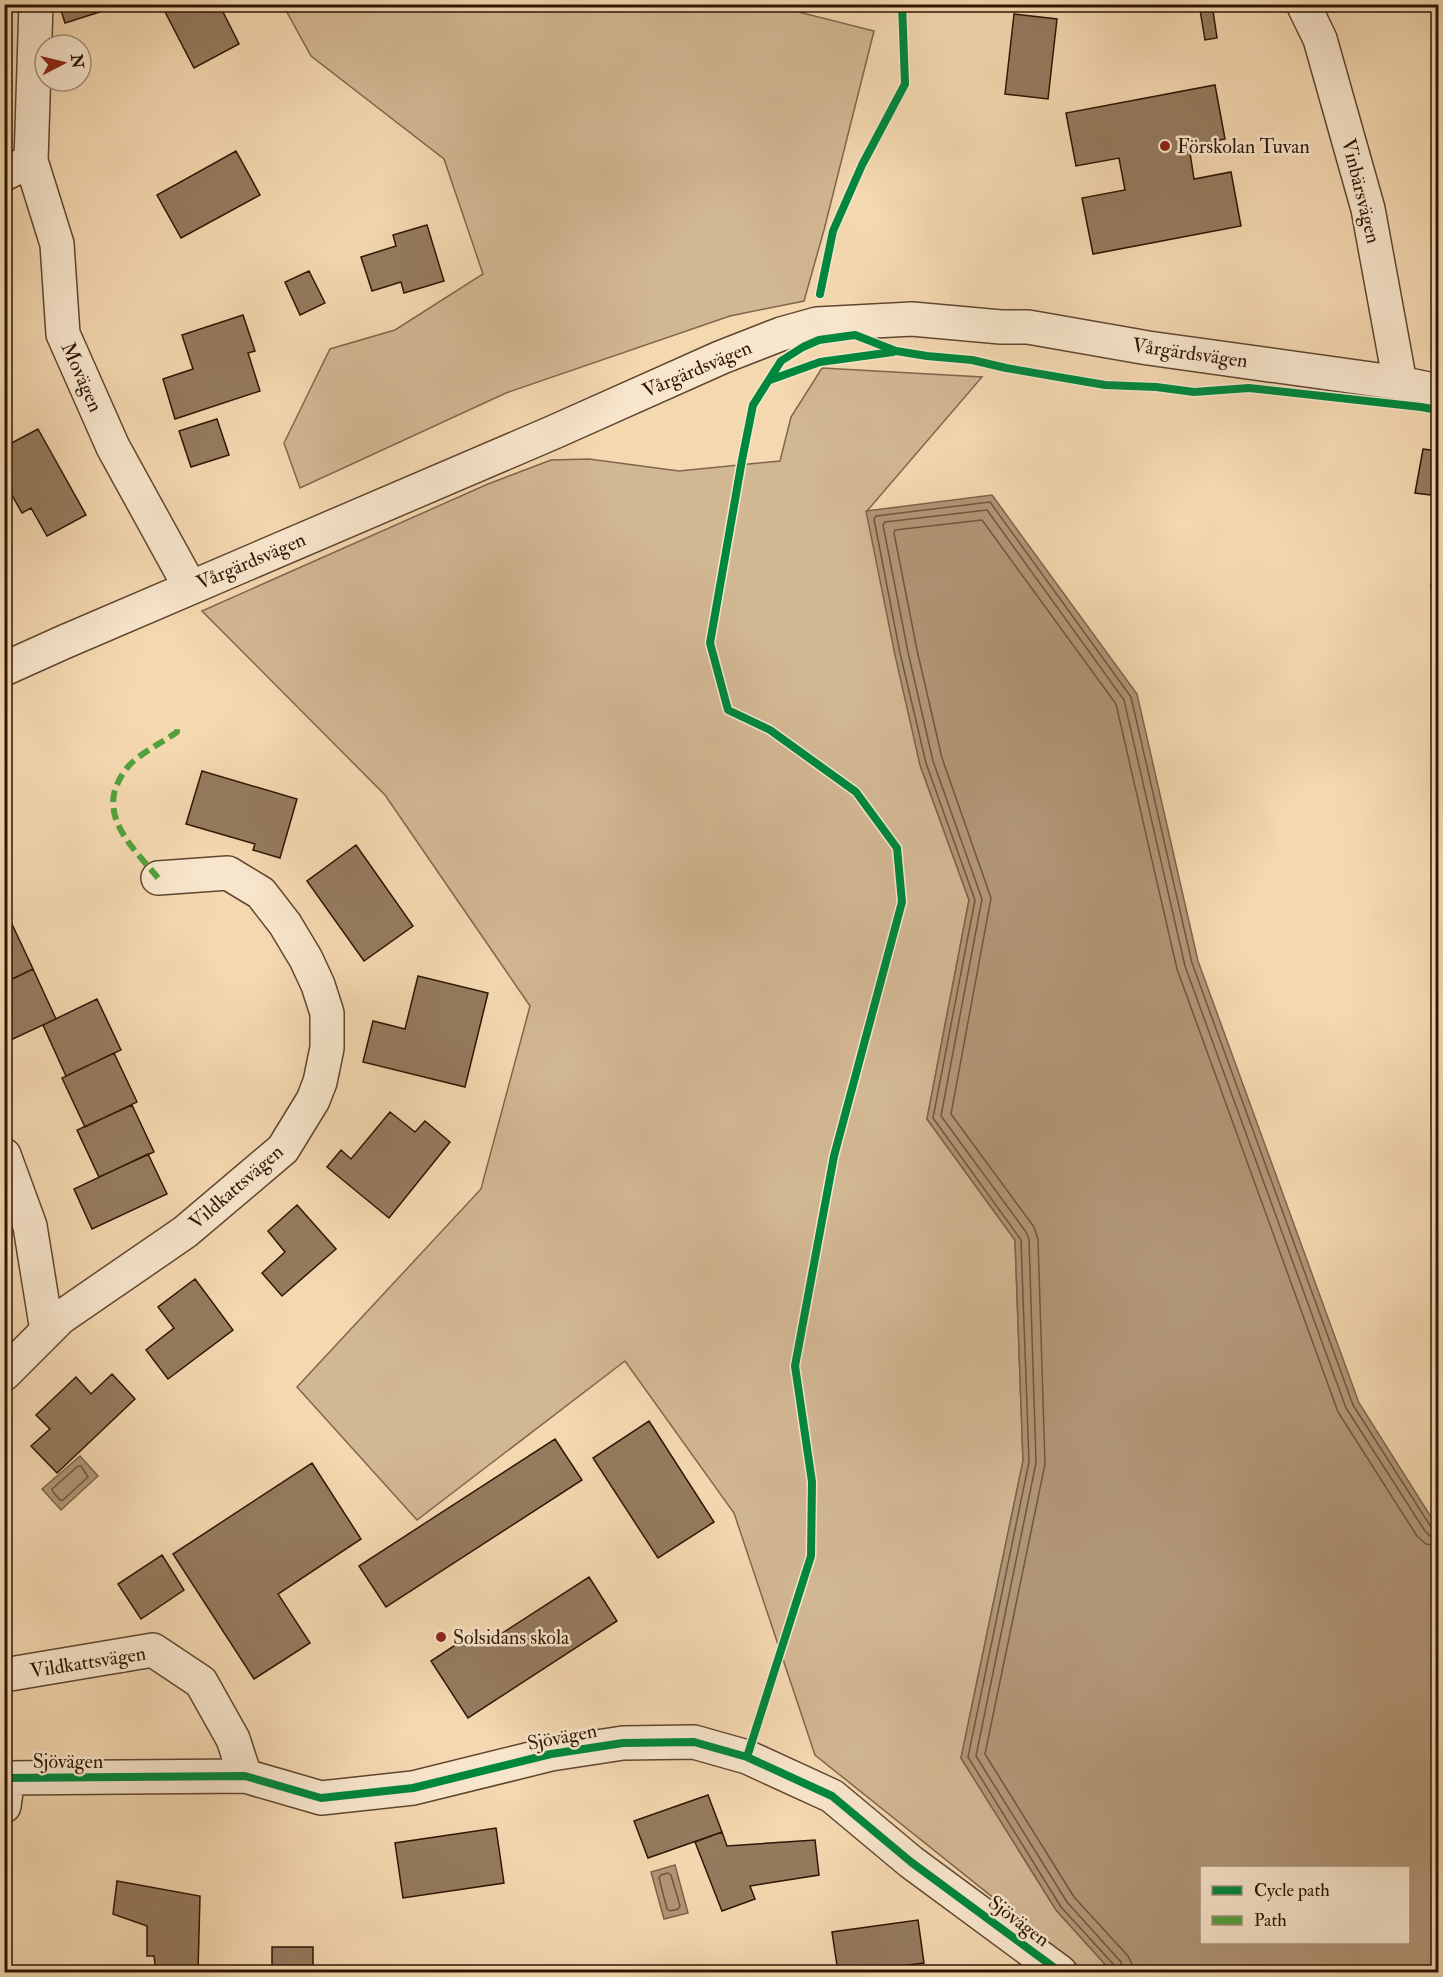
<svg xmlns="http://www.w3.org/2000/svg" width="1443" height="1977" font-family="'IM FELL Double Pica',serif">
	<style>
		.green { fill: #d2b793; stroke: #80664c; stroke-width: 1.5 }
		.water { fill: #b19676; stroke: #7d6349; stroke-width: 1.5; fill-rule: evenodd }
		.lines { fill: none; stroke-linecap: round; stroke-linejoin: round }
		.shore { stroke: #70563e; stroke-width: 1.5 }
		.building { fill: #957b5e; stroke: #2e1605; stroke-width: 1.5 }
		.street-casing { stroke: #604630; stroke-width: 36 }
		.street { stroke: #f8e6cc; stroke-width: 33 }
		.quiet { stroke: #52a13d; stroke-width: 6; stroke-dasharray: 12 6; stroke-linecap: butt }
		.cycleway-casing { stroke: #f8e6cc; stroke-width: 11 }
		.cycleway { stroke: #00873e; stroke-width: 8 }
		.poi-dot { fill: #8f2418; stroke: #f8e6cc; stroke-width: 2 }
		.labels { text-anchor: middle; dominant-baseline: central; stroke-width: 5; stroke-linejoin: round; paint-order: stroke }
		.poi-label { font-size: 20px; fill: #2e1605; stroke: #f8e6cc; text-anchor: start }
		.street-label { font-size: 20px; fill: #2e1605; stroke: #f8e6cc }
	</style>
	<rect width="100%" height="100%" fill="#f4d8b0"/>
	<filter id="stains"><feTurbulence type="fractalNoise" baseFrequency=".00333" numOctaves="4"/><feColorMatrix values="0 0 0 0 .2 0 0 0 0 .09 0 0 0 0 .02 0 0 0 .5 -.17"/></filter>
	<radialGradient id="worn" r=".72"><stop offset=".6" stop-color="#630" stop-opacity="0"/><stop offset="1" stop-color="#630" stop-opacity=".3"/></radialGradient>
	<path class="green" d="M283 5H771L874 31 824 230 804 301 730 316 506 393 300 488 284 443 330 349 395 330 483 274 444 159 311 56Z
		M822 368 982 377 867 511 920 765 969 900 927 1119 1015 1240 1023 1461 961 1758 1056 1910 1112 1972H1086L815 1755 734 1513 625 1361 417 1520 297 1387 481 1189 530 1006 385 795 202 611 488 484 551 460 589 459 679 471 780 461 791 417Z"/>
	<path class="water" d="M992 495 1137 694 1198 961 1359 1403 1438 1528V1972H1112L1056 1910 961 1758 1023 1461 1015 1240 927 1119 969 900 920 765 895 655 866 511ZM1202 1868H1408V1942H1202Z
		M80 1456 98 1476 61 1510 42 1489Z
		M675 1865 688 1913 664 1919 651 1872Z"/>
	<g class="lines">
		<path class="shore" d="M78 1466H81L88 1477 63 1500H60L53 1492 52 1489Z
			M668 1873 671 1875 680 1906 678 1909 670 1911 667 1909 659 1878 661 1875Z
			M1116 1972 1115 1966 1061 1907 968 1757 1029 1462 1021 1240 933 1118 975 900 926 763 900 653 874 519 876 516 990 502 1131 697 1192 963 1353 1405 1431 1527 1438 1530
			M1124 1972 1121 1962 1067 1902 976 1756 1036 1463 1029 1239 1026 1232 941 1116 982 899 933 761 908 652 883 525 885 522 987 510 1124 700 1185 966 1346 1408 1425 1531 1430 1536 1438 1537
			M1133 1972 1132 1964 1128 1956 1074 1897 985 1754 1045 1464 1038 1239 1034 1227 951 1114 991 898 942 758 917 650 894 533 895 530 982 520 1116 704 1177 969 1338 1412 1417 1536 1426 1544 1438 1546"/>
	</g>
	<path class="building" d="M59 4H107L109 9 65 23Z
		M161 4H219L239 44 194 68Z
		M1199 4H1212L1217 38 1205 40Z
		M1014 14 1057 19 1048 99 1005 94Z
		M1215 85 1225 139 1189 146 1194 179 1231 172 1241 226 1093 254 1082 198 1125 190 1119 158 1076 166 1066 113Z
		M236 151 260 195 181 238 157 195Z
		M427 225 444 281 404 293 401 282 372 291 361 257 396 246 393 235Z
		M309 271 325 303 300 315 285 282Z
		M243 315 255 351 248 353 260 391 175 419 163 379 193 369 182 335Z
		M217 419 229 455 191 467 179 431Z
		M38 429 86 515 47 536 31 508 22 513 4 481V447Z
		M1423 449 1438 451V496L1415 493Z
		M1438 584V610L1434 611 1431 585Z
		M202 771 297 799 280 858 253 850 255 844 186 824Z
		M356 845 413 926 364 961 307 881Z
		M4 908 10 920 4 923Z
		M10 920 33 969 4 983V923Z
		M33 969 56 1019 4 1043V983Z
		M418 976 488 993 465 1087 363 1062 373 1021 405 1029Z
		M97 999 121 1050 66 1076 43 1025Z
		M114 1053 137 1102 85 1127 62 1078Z
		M132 1105 154 1152 99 1177 77 1130Z
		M390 1112 415 1132 425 1121 450 1142 389 1218 327 1167 341 1150 351 1159Z
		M148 1154 167 1194 92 1229 74 1189Z
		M297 1205 336 1249 282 1296 262 1273 285 1252 268 1231Z
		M195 1279 233 1330 168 1379 146 1350 174 1328 158 1307Z
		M112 1374 135 1399 57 1473 31 1446 50 1429 36 1415 76 1377 91 1394Z
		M649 1421 714 1522 658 1558 593 1458Z
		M555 1439 582 1480 386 1607 359 1566Z
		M312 1463 361 1539 278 1594 310 1643 254 1679 173 1554Z
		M162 1555 184 1590 141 1619 118 1584Z
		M589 1577 617 1621 468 1718 431 1661 475 1632 484 1645Z
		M708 1795 722 1832 648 1858 634 1821Z
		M496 1828 504 1883 403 1898 395 1843Z
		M722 1832 727 1846 815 1840 819 1875 750 1886 755 1899 722 1911 695 1842Z
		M117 1881 200 1896 198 1972H156L154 1956H147V1926L113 1914Z
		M918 1920 924 1963 856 1972H838L832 1932Z
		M272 1947H313V1972H272Z"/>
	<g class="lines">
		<defs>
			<path id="street" d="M36 4 31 161 57 244 63 334 113 447 190 587
				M1303 4 1320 39 1368 209 1400 383
				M4 174 31 161
				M4 669 64 642 554 432 722 357 781 334 817 324 912 319 1001 327H1028L1148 348 1400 383 1438 391
				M4 1155 30 1226 47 1331
				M4 1374 60 1318 185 1232 283 1149 313 1100 320 1082 327 1048V1013L318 985 306 959 285 924 261 893 228 873 158 878
				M4 1675 153 1650 201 1682 233 1739 245 1776
				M4 1778 245 1776 321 1798 413 1788 551 1754 623 1743 694 1742 747 1757 832 1796 911 1862 1060 1972
				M4 1806 8 1778"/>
		</defs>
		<use href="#street" class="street-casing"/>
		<use href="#street" class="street"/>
		<path class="quiet" d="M158 878C137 852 103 822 116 787 120 777 126 767 135 760 148 749 163 742 177 732V727"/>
		<defs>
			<path id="cycleway" d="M820 294 833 231 862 165 905 84 902 4
				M770 380 820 362 893 352
				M747 1757 811 1556 812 1482 795 1366 834 1156 902 902 897 848 856 792 770 730 728 710 710 643 742 460 753 405 781 361 803 347 819 340 855 335 896 351 927 356 972 360 1006 368 1105 385 1156 387 1194 392 1249 388 1421 407 1438 410
				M4 1778 245 1776 321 1798 413 1788 551 1754 623 1743 694 1742 747 1757 832 1796 911 1862 1060 1972"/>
		</defs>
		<use href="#cycleway" class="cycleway-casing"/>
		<use href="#cycleway" class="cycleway"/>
	</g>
	<g class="poi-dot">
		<circle cx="1165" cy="146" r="6"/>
		<circle cx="441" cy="1637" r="6"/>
	</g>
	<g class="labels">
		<g class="poi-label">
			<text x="1177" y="146">Förskolan Tuvan</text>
			<text x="453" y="1637">Solsidans skola</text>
		</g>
		<g class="street-label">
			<text transform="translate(1361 191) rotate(76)">Vinbärsvägen</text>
			<text transform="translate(1190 353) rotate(8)">Vårgärdsvägen</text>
			<text transform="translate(697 369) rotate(-23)">Vårgärdsvägen</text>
			<text transform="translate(82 377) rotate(66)">Movägen</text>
			<text transform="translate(251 561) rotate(-23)">Vårgärdsvägen</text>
			<text transform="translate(236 1187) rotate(-41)">Vildkattsvägen</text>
			<text transform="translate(88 1662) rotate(-9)">Vildkattsvägen</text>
			<text transform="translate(562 1737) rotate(-11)">Sjövägen</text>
			<text x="68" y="1761">Sjövägen</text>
			<text transform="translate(1019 1921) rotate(37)">Sjövägen</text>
		</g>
	</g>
	<rect width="1443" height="1977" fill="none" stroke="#f4d8b0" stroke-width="24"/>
	<rect x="6" y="6" width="1431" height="1965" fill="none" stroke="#2e1605" stroke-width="3"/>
	<rect x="12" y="12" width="1419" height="1953" fill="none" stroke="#2e1605" stroke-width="1.5"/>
	<rect x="1200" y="1866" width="210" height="78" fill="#f8e6cc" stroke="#a7937c" stroke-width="1.5"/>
	<rect x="1212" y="1886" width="30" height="9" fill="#00873e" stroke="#a7937c" stroke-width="1.5"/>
	<text x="1254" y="1896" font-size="18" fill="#2e1605">Cycle path</text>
	<rect x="1212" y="1916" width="30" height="9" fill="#52a13d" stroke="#a7937c" stroke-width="1.5"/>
	<text x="1254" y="1926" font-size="18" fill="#2e1605">Path</text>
	<g transform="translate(63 63) rotate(83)"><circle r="28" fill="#f8e6cc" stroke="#a7937c" stroke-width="1.5"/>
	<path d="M0-4.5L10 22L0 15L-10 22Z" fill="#8f2418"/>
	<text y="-9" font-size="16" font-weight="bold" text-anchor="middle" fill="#2e1605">N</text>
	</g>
	<rect width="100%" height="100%" filter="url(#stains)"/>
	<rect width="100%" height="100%" fill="url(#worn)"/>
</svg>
